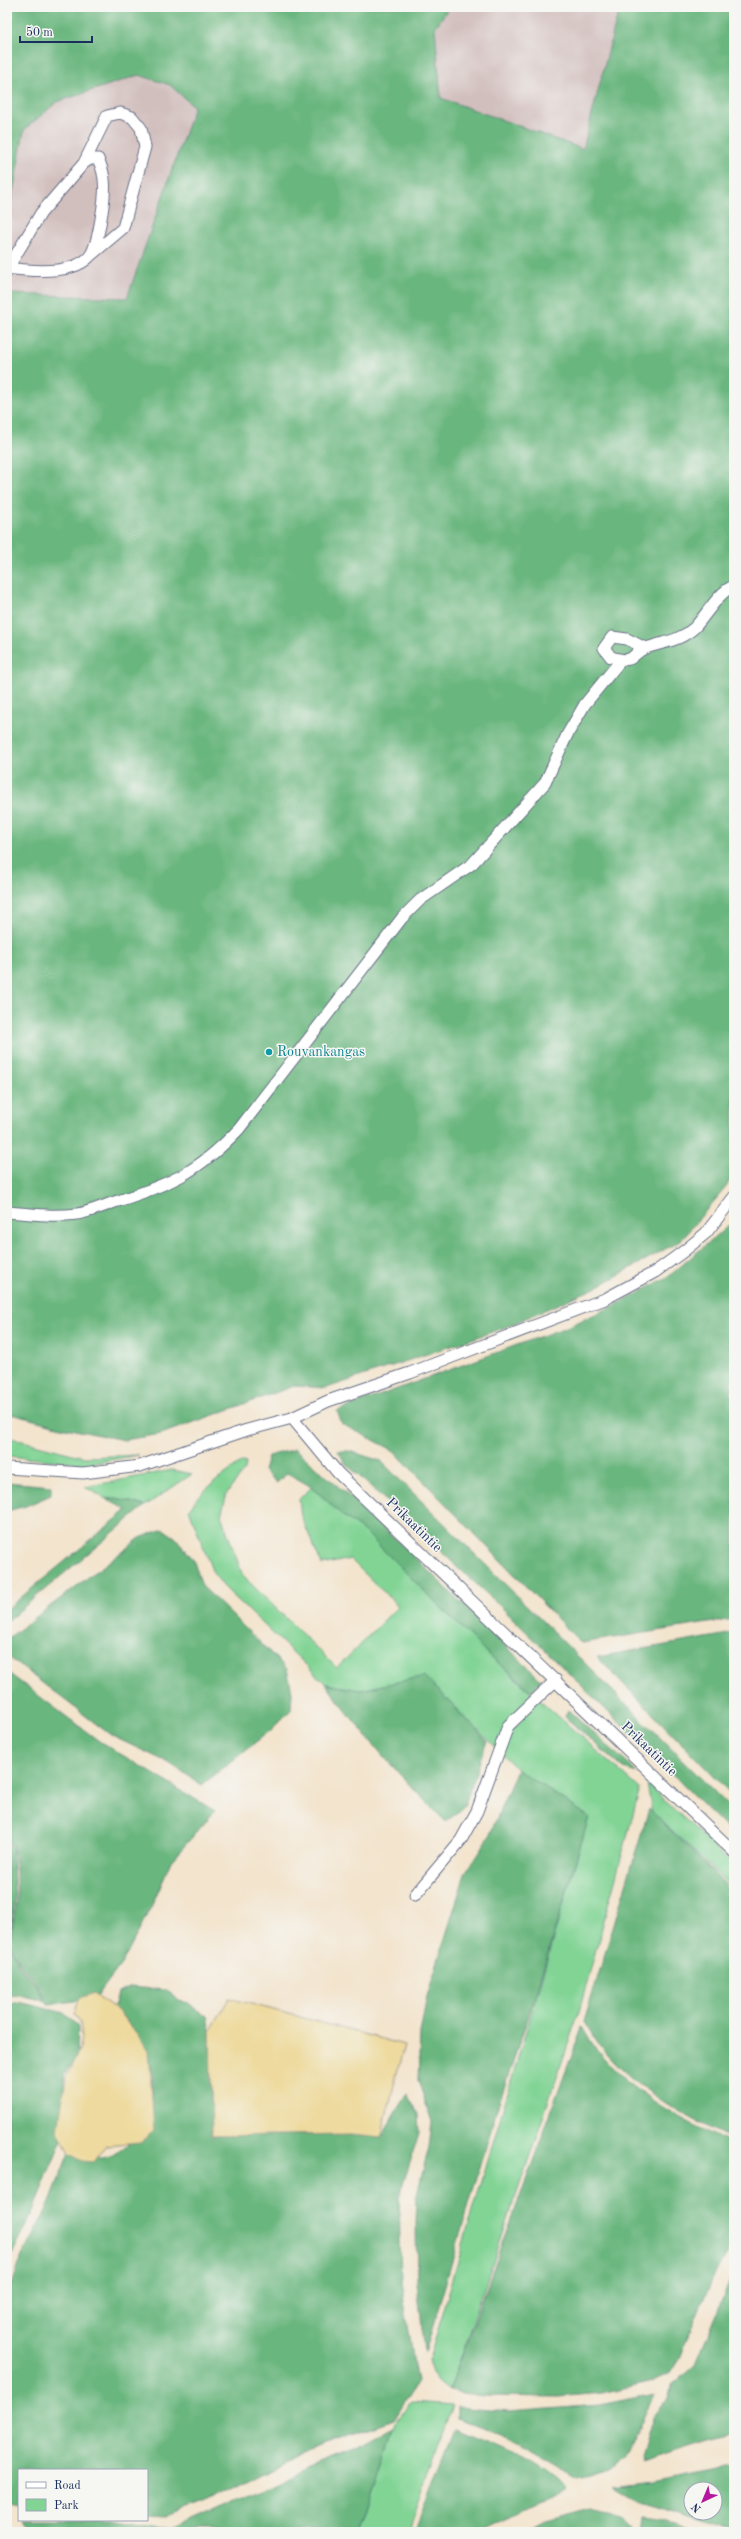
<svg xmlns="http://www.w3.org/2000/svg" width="741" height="2539" font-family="'Old Standard TT',serif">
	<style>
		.industrial { fill: #d1bfbe }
		.green { fill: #82d495; stroke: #4e827a }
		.forest { fill: #69b67e; stroke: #42726e; fill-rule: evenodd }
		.sand { fill: #eeda9e; stroke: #84847e }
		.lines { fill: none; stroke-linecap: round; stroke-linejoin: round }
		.minor-casing { stroke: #676e85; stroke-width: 13 }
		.minor { stroke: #fff; stroke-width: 11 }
		.culture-dot { fill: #0f9aa8; stroke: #f6f6f2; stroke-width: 1.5 }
		.labels { text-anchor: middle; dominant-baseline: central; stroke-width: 3; stroke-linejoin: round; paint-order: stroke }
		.culture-label { font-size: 14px; fill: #0d838f; stroke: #f6f6f2; text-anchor: start }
		.street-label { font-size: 14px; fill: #1b2f5e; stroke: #f6f6f2 }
	</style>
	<rect width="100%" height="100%" fill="#f6f6f2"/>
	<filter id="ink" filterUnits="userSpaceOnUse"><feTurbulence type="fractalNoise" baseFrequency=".025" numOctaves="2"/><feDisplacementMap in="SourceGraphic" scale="8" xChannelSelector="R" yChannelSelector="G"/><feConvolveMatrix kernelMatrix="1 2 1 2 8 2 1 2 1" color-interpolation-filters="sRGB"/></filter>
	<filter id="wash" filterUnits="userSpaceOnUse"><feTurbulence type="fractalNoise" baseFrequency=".012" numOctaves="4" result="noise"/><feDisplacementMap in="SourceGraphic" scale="16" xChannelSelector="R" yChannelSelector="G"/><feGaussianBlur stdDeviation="0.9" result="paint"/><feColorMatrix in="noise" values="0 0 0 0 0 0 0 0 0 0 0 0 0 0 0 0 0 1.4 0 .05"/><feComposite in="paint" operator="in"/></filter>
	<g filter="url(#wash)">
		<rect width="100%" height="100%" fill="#f3e4cd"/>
		<path class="industrial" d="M449 7H624L617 17 583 149 441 98 435 28Z
			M139 75 170 85 194 107 127 298 11 294 7 291V226L24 130 57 101Z"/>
		<path class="green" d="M7 1437 84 1457 139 1455 88 1464 7 1456Z
			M242 1462 246 1463 245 1470 227 1493 221 1515 243 1576 337 1668 398 1606 350 1559 322 1565 301 1516 299 1499 312 1487 342 1515 365 1532 486 1652 640 1789 578 2015 449 2391 436 2380 429 2360 589 1817 517 1769 424 1677 360 1690 326 1684 224 1587 213 1573 189 1509C202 1489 223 1476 242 1462Z
			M172 1470 192 1474 145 1506 117 1498 106 1499 85 1487Z
			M647 1784 734 1865V1877L728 1884 652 1812Z
			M411 2403 453 2406 407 2532H358L395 2423Z"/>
		<path class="forest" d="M7 7H449L435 28 441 98 583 149 617 17 624 7H734V1172L727 1186 680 1241 595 1288 501 1329 327 1388 294 1386 161 1434 124 1440 65 1428 7 1413V291L11 294 127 298 194 107 170 85 139 75 57 102 24 130 7 226Z
			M734 1221V1380L731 1381 733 1389 730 1394 734 1397V1619L581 1643 393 1450 342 1424 337 1411 569 1326 626 1300 669 1276Z
			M295 1449 371 1515 542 1681 531 1691 486 1652 365 1532 342 1515 312 1487 287 1473 277 1483 264 1471 268 1456Z
			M338 1451H349L381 1461 734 1811V1835L500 1606 346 1464Z
			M7 1482 51 1486V1495L26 1506 7 1511Z
			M117 1498 145 1506 7 1621V1609L127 1510 106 1499Z
			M163 1529 175 1537 193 1559 202 1586 287 1669 292 1692 291 1710 271 1730 202 1785 169 1763 112 1736 7 1656V1639L140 1538Z
			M734 1633V1797L597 1657Z
			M7 1672 99 1741 215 1811 171 1861 153 1903 122 1963 95 1999 48 2004 33 1979 18 1962 10 1943 17 1898 16 1869 13 1846 7 1839Z
			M424 1676 487 1741 464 1807 446 1822C402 1779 362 1734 326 1684L360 1690Z
			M568 1710 638 1773 624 1769 565 1717Z
			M517 1769 589 1817 534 1999 498 2106 425 2353 417 2283 416 2225 417 2194 429 2147 432 2122 418 2080 420 2033 427 1996 465 1874 489 1837Z
			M649 1809 734 1893V2140C676 2112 616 2079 584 2022Z
			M7 1841 12 1847 15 1898 9 1943 17 1963 32 1980 45 2001 19 1995 7 1996Z
			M130 1987 165 1990 207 2016 210 2032 212 2136 352 2134 381 2137 407 2094 418 2114 419 2133 399 2197 401 2282 417 2382 394 2420 302 2452 207 2501 166 2516 147 2515V2470H19V2503L7 2501V2299L22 2256 48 2207 70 2150C76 2152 82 2156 87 2157 141 2164 165 2091 146 2051 139 2034 126 2020 114 2007L118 1993Z
			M19 2002 65 2013 78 2027 77 2054 64 2075V2134L26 2227 7 2264V2005Z
			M582 2027C614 2085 677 2118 734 2145V2243L716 2271 679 2358 669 2374 652 2381 602 2393 558 2397 484 2396 449 2391Z
			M734 2271V2434L704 2441 640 2461 653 2417 668 2399 672 2385 696 2364Z
			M655 2394C652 2402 647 2408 644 2416 628 2455 623 2471 577 2480L501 2436 457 2419V2407L509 2412 599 2405Z
			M393 2428 358 2532H45L24 2525 21 2520H110L172 2530 278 2482 309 2464 354 2447Z
			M454 2430C488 2442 541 2463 565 2490L478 2532H414Z
			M734 2466V2529L636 2500 613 2487 651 2482ZM691 2489H715V2513H691Z
			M591 2508 620 2515 629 2527 630 2532H522L545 2520Z
			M640 2516 662 2519 705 2532H638Z"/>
		<path class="sand" d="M94 1993 118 2011 149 2050 154 2131 141 2142 106 2145 93 2162 83 2161 69 2154 58 2130 66 2077 80 2048 82 2037 80 2022 74 2013 80 1998Z
			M229 1998 404 2045 381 2137 352 2134 212 2136 210 2032Z"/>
	</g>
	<g filter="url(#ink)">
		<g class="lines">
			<defs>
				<path id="minor" d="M84 163 107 116 120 113 132 117 141 128 145 147 123 228 91 255
					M7 268H8C30 271 72 275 89 257 97 248 100 224 102 213 105 193 107 177 98 159H90L84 163 41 213 8 268 7 272
					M645 648 627 639 612 637 604 648 611 657C638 665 629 653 646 648 663 642 680 641 694 628 705 617 719 591 734 586
					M7 1212C30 1214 54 1217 77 1214 91 1212 105 1205 118 1201 173 1183 198 1172 239 1129L402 918 420 900 472 864 545 783 567 735 585 704 621 660
					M292 1418 328 1401 410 1373 605 1299 655 1272 684 1251 706 1233 734 1197
					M7 1468 83 1473 140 1466 247 1430 292 1418 338 1473 734 1852
					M415 1895 461 1840 477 1811 508 1726 556 1680"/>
			</defs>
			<use href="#minor" class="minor-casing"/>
			<use href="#minor" class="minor"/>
		</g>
	</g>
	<circle class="culture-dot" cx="269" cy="1052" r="4"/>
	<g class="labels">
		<g class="culture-label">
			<text x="277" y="1052">Rouvankangas</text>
		</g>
		<g class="street-label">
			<text transform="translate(414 1525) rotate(44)">Prikaatintie</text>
			<text transform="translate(649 1749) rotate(44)">Prikaatintie</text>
		</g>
	</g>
	<rect width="741" height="2539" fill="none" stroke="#f6f6f2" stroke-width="24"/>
	<rect x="18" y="2469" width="130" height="52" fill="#f6f6f2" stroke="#9ea6b7"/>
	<rect x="26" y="2482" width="20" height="6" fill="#ffffff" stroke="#9ea6b7"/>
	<text x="54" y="2489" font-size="12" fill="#1b2f5e">Road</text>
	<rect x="26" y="2499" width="20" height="12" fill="#82d495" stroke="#9ea6b7"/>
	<text x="54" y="2509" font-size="12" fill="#1b2f5e">Park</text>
	<g transform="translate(703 2501) rotate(224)"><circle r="19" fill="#f6f6f2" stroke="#9ea6b7"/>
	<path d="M0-3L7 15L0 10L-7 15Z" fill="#b5179e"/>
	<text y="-6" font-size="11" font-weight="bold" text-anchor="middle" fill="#1b2f5e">N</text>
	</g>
	<path d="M20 36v6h72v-6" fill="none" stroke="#1b2f5e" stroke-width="2"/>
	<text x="26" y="36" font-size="12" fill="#1b2f5e" stroke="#f6f6f2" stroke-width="3" paint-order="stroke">50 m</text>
</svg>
